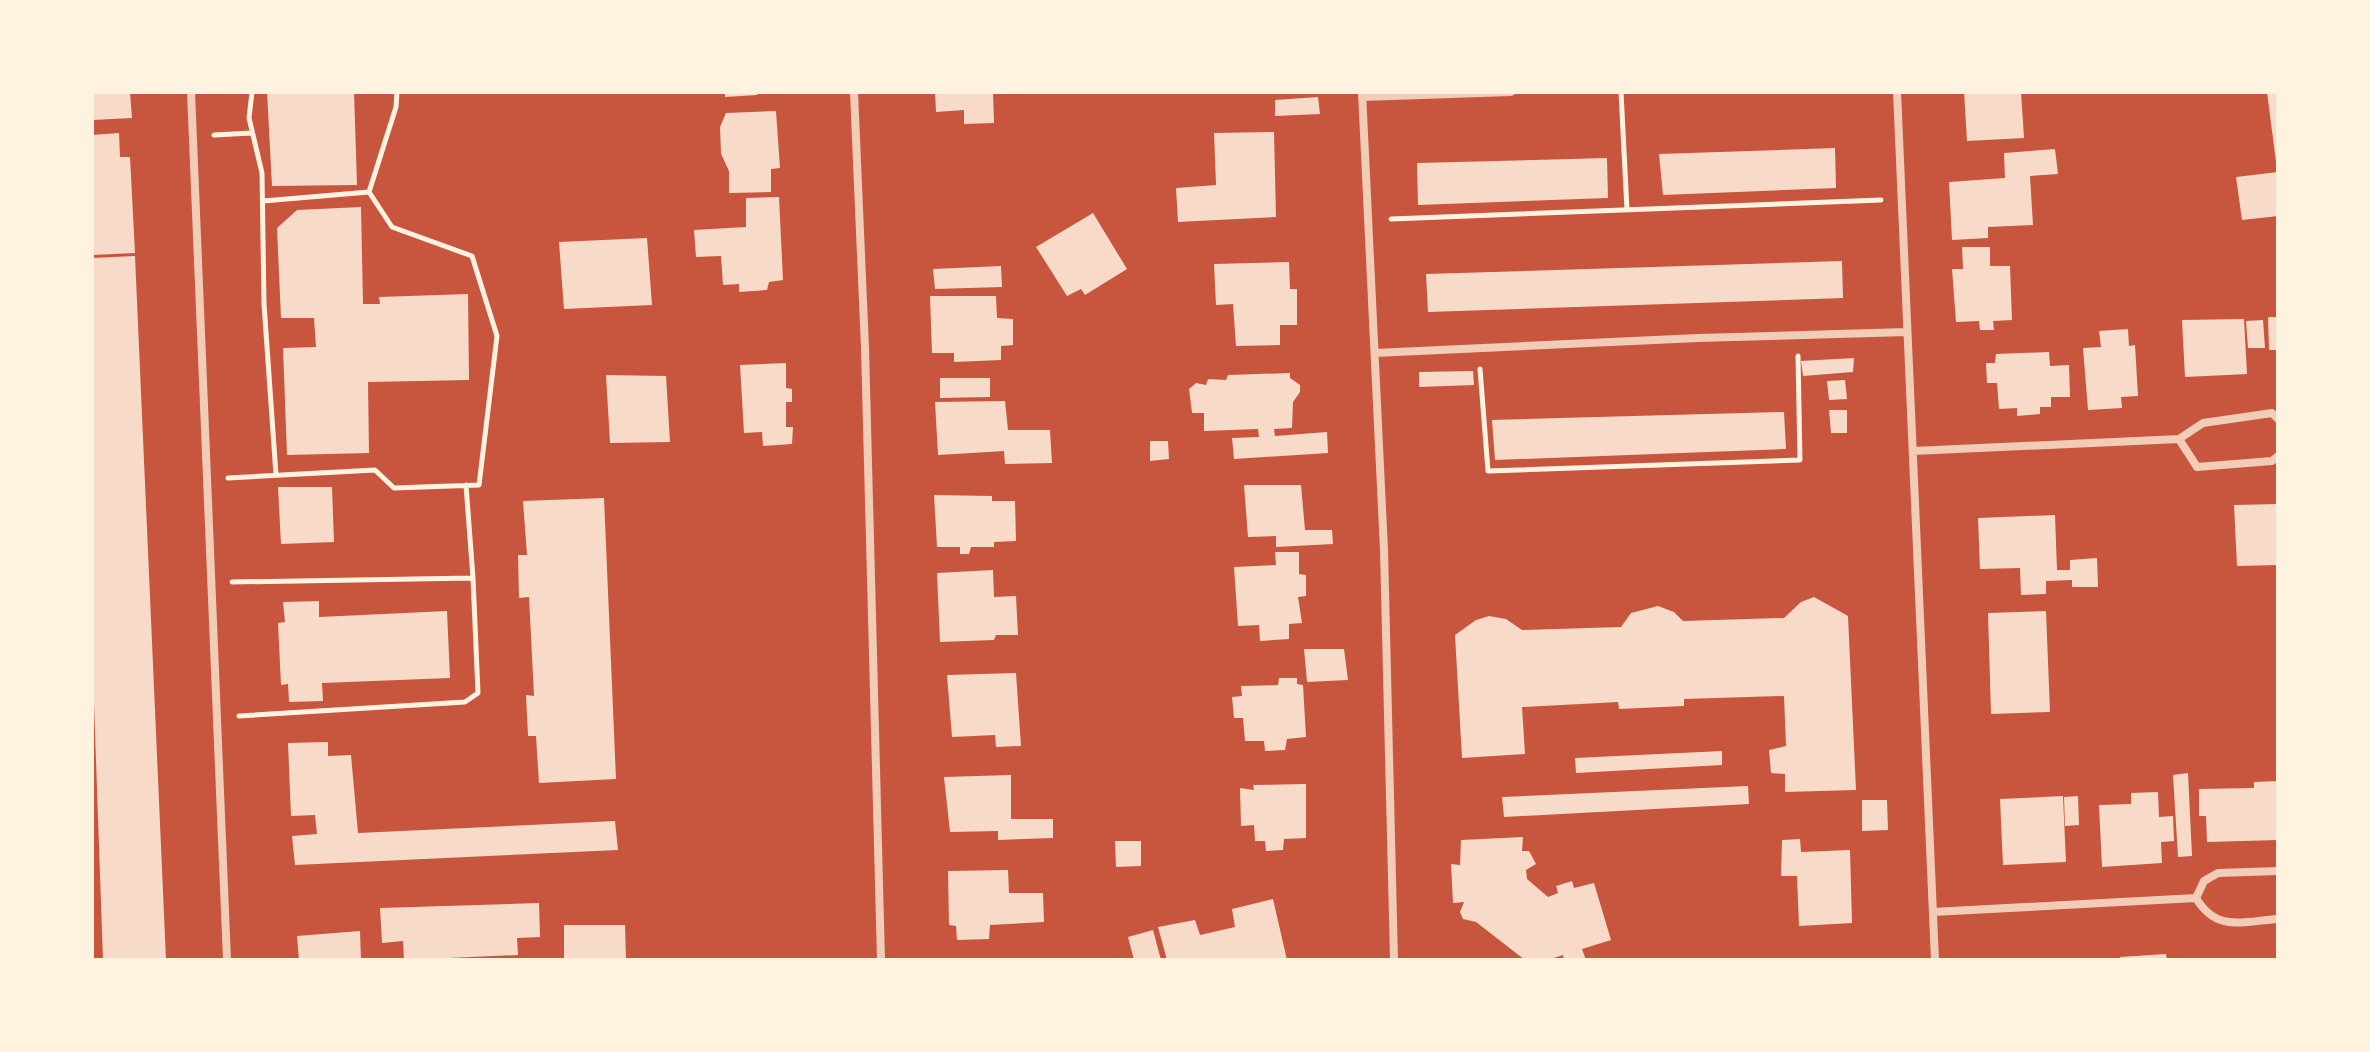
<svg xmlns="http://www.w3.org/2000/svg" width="2370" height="1052" font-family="Arial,sans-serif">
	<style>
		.building { fill: #f7dbc8 }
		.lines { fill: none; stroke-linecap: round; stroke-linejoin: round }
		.path { stroke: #fff3e0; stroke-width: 5 }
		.minor { stroke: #f1ccb7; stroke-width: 8 }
	</style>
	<rect width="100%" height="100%" fill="#c8553d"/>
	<path class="building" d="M92 92H130L132 118 92 120Z
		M267 92H354L357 185 272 186Z
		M725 92H758L757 95 725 97Z
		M935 92H993L994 123 964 124V110L936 112Z
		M1964 92H2021L2024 138 1967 141Z
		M2267 92H2278V161L2276 162Z
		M1318 97 1320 114 1275 116V100Z
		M776 111 780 168 771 169V192L729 193V171L721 154 720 127 726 113Z
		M1274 132 1276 217 1178 222 1176 188 1216 185 1214 133Z
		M119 133 120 157H130L135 253 92 255V135Z
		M1835 148 1836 188 1663 195 1659 154Z
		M2055 149 2058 174 2030 176 2033 225 1988 227V238L1952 240 1949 182 2005 178 2004 153Z
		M1607 158 1608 198 1418 205 1417 163Z
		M2278 172V216L2242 220 2236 177Z
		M779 197 783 280 769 282 767 290 739 292V284L723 285 721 256 696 257 694 230 746 227V198Z
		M361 207 363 304H380L379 297 468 294 469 380 368 382 369 453 287 455 283 348 316 347 314 318H281L277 228 297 210Z
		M1093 213 1127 269 1085 295 1081 289 1067 296 1036 247Z
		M647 238 652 305 564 309 559 242Z
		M1962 247H1990V266H2010L2012 320 1993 321 1994 330H1980L1979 321 1956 322 1952 269H1963Z
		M135 256 166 960H103L92 647V258Z
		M1842 261 1843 298 1428 312 1426 274Z
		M1289 262 1290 289H1297V325H1280V345L1236 346 1233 304 1216 305 1214 264Z
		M1001 266 1002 287 935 289 933 269Z
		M930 296H996L997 318 1013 319V345L1001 346V360L954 362V353H932Z
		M2268 317H2278V350H2269Z
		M2244 319 2247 374 2185 377 2182 320Z
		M2263 320 2265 348H2248L2246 321Z
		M2128 329 2129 346 2135 345 2138 396 2121 397 2122 408 2088 410 2083 348 2101 347 2099 331Z
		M2049 352 2050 366 2069 365 2070 397H2051V407H2040V414L2017 416V408L1999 409 1997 383H1987L1986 363H1995L1996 354Z
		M1854 358 1853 372 1803 376 1801 361Z
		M786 363V388L792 389V402H786V427H793L792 444 763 446 762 432 744 433 740 365Z
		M1473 371 1474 385 1419 387V372Z
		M1290 373V378L1300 385V392L1293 402 1292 428 1274 429 1275 436 1327 432 1328 453 1234 459 1232 438 1259 437 1258 429 1204 431V413H1192L1189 389 1196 383 1206 385 1208 379 1226 380 1228 375Z
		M606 375 666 376 670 442 610 443Z
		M940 378H990V397L940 398Z
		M1845 380 1847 399 1829 400 1827 381Z
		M1005 401 1008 430H1050L1052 463 1005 464 1004 451 938 455 935 402Z
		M1829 410H1847V433H1831Z
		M1784 412 1786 449 1495 460 1492 420Z
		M1150 441H1168L1169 459 1150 461Z
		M1244 485H1301L1305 530H1332L1333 544 1276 547V536L1248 537Z
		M278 487H332L334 542 281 544Z
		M934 495 992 496V501H1015L1016 541 994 542V547H971L969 554H960V547H937Z
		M604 498 616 779 539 783 536 736H528L526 695 534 696 529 597 519 598 518 555H527L523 501Z
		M2278 504V565L2237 566 2234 505Z
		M2055 515 2057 570H2070V560L2097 558 2098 587H2072V580L2046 581V594L2021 595 2020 568 1980 569 1978 518Z
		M1275 552H1299V574L1306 575V596L1298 597 1302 623 1289 624V639L1260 641 1259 625 1238 626 1234 567 1276 565Z
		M993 570 994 597 1016 596 1018 635H996L994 640 940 642 937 573Z
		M1814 597 1848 616 1856 790 1785 792V774L1771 773 1769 750 1786 746 1784 696 1684 699V706L1619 709 1618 702 1522 707 1525 754 1462 758 1455 635 1476 620 1489 616 1506 619 1522 630 1621 627 1631 613 1658 606 1674 612 1683 621 1784 618 1801 602Z
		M319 601V617L447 611 450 678 322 683 323 701 289 702 288 684 281 685 278 623 285 622 283 602Z
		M2046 611 2050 712 1991 714 1988 613Z
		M1304 649H1344L1348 680 1307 682Z
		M1016 673 1021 746 996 747 995 735 952 737 947 675Z
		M1279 678H1297V684L1303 685 1306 737 1287 739 1285 750 1265 751 1264 741H1245L1243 718H1234L1232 697 1242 696 1241 686 1278 685Z
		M328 742V756L351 755 358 833 615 821 618 850 295 865 292 836 317 834 315 815 291 816 288 743Z
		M1722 751V765L1576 773 1575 758Z
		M2188 773 2192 856 2178 857 2173 775Z
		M1011 775V819H1053V838L998 840V831L950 832 944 777Z
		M2278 781V840L2207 842 2206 816H2199V789L2254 788V782Z
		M1306 784V838L1284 839 1283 850 1266 851 1265 841H1255L1254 825 1241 826 1240 788 1254 790 1253 785Z
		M1748 786 1749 804 1504 817 1502 797Z
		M2158 792 2159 817 2173 816 2174 841 2161 842 2162 863 2102 867 2099 805 2131 804V793Z
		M2063 796 2066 862 2003 865 2000 799Z
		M2078 796 2079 825 2065 826 2064 797Z
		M1862 800H1887L1888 830 1862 831Z
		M1523 837 1522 851H1529L1536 864 1526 870 1527 879 1548 897 1558 893 1556 886 1572 881 1574 888 1594 883 1611 940 1582 949 1586 960H1564L1563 955 1547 960H1525L1476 922 1463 919 1460 912 1464 902 1453 903 1451 864 1460 865 1461 840Z
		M1800 839 1801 852 1850 850 1852 923 1799 926 1797 876H1781L1782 840Z
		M1115 841H1141V866L1116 867Z
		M1008 870 1009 893H1043L1044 922 990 925 989 939 957 940 956 926 949 925 948 871Z
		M1273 899 1287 960H1167L1158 927 1195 920 1200 935 1235 927 1232 909Z
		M539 903 540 937 517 938 518 955 404 960 403 941 382 943 380 908Z
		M564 925H625L626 960H564Z
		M1153 930 1161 960H1134L1128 937Z
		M360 931 361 960H299L297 936Z
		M2166 954 2167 960H2120V957Z"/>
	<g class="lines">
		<path class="path" d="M252 92 249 118 262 173 264 304 276 475
			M1621 92 1627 210
			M214 135 252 133
			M263 201 369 192
			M1391 219 1881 200
			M1480 369 1488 471 1800 460 1798 356
			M228 478 375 470 394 488 479 485 497 336 472 256 392 227 369 192 396 107 397 92
			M466 485 473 578
			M232 582 473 578 478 693 465 702 239 716"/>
		<path class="minor" d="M191 92 227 960
			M854 92 865 348 881 960
			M1362 92 1384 550 1394 960
			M1897 92 1935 960
			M1362 97 1511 92
			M1375 353 1698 338 1907 332
			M2179 439 2197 467 2272 461 2278 456
			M1913 451 2179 439 2203 423 2272 413 2278 419
			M2196 898 2204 881 2218 873 2278 871
			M2196 898C2217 933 2243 921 2278 919
			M1933 912 2196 898"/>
	</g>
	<rect width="2370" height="1052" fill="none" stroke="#fff3e0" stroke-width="188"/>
</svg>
